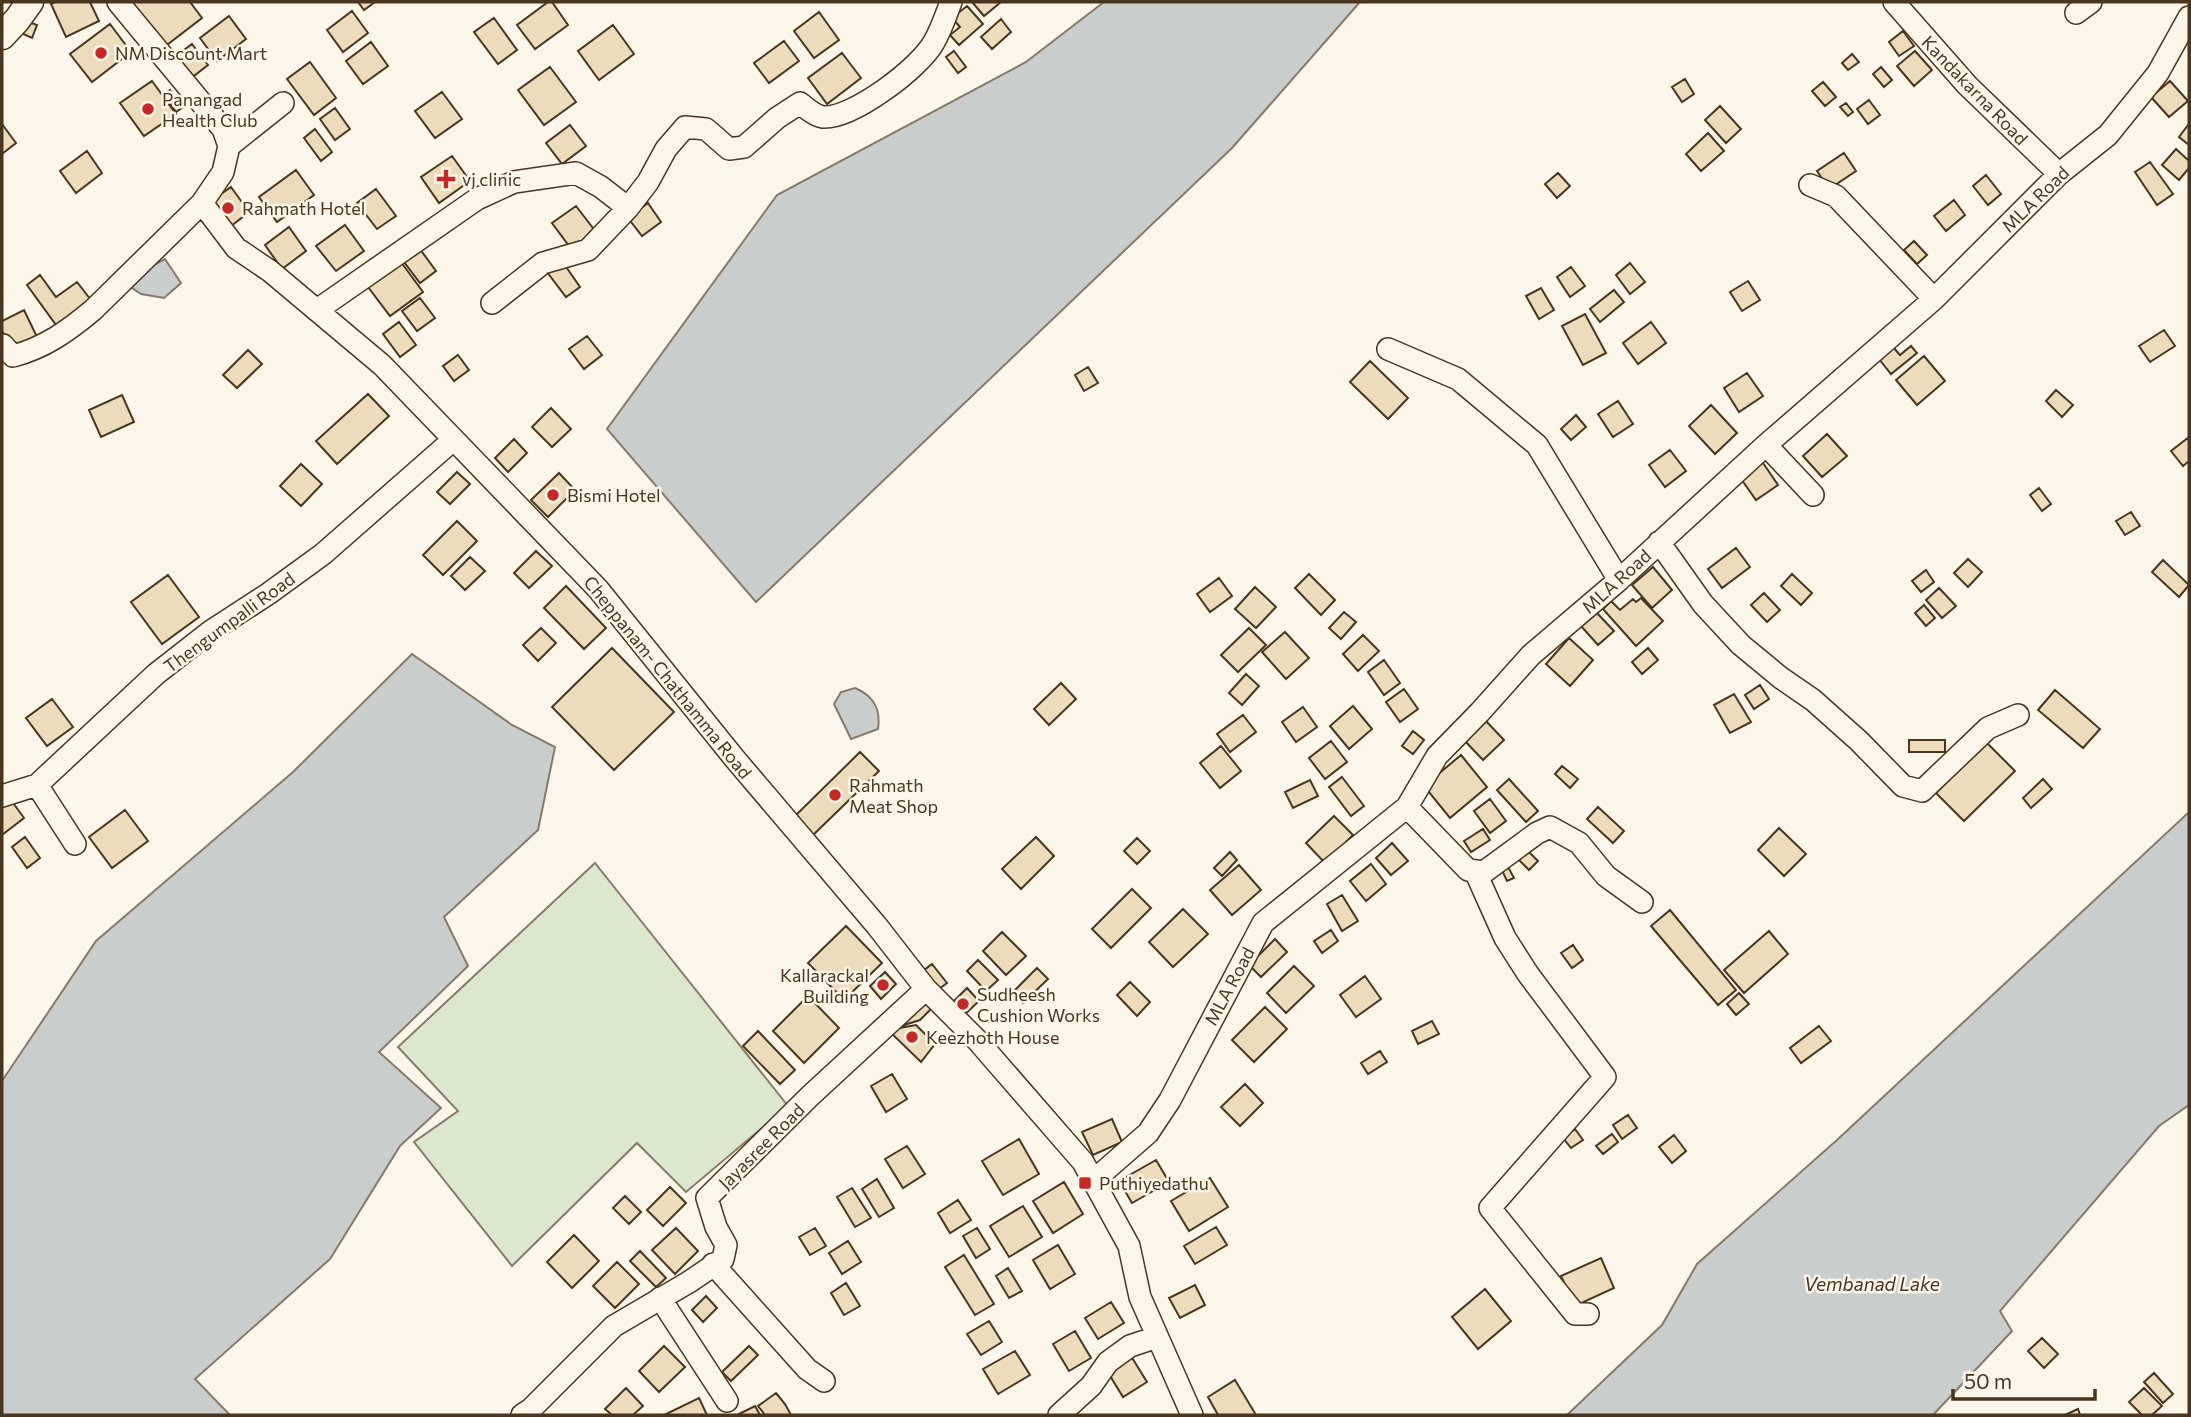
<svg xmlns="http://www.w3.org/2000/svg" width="2191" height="1417" font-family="Commissioner,sans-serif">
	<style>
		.green { fill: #dce7d0; stroke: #887966; stroke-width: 2 }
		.water { fill: #c9cecd; stroke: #887966; stroke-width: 2 }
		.building { fill: #ecdcbc; stroke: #4a3520; stroke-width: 2 }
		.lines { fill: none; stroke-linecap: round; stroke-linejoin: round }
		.minor-casing { stroke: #4a3520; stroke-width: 24 }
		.major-casing { stroke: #4a3520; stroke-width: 29 }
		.minor { stroke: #fbf6e9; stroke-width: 21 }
		.major { stroke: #fbf6e9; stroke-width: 26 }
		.poi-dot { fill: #c62828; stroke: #fbf6e9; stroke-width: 2.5 }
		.labels { text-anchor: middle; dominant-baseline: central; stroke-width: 5; stroke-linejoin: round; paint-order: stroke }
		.poi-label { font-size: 18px; fill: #4a3520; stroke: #fbf6e9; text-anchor: start }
		.street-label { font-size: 18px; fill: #4a3520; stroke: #fbf6e9 }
		.water-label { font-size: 19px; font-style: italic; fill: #4a3520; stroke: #fbf6e9 }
	</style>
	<rect width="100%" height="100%" fill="#fbf6e9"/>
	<path class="green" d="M595 863 788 1106 686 1192 637 1143 512 1266 414 1142 458 1111 398 1047Z"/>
	<path class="water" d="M1104 2H1360L1232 148 756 602 607 429 777 195 1026 62Z
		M165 259 181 283 164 298 141 294 126 284 142 271Z
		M412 654 512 725 555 747 538 830 444 917 468 966 379 1052 441 1108 400 1146 330 1259 195 1379 230 1415H2V1081L96 941 293 772Z
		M855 688C874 696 881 709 878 729L851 739 834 704 841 692Z
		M2189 812V1105L2159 1126 2000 1311 2012 1331 1933 1415H1567L1662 1325 1697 1264 1837 1140Z"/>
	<path class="building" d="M55 2H90L99 21 66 37 51 4Z
		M124 2H190L202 18 159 51Z
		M358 2H375L364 10Z
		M548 2H552L568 25 535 49 517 25Z
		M972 2H1001L984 16Z
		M967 6 983 24 959 45 950 35 960 27 952 18Z
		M352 11 368 33 343 52 327 30Z
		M819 12 839 40 814 58 794 31Z
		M229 16 246 39 217 61 200 38Z
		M494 18 517 50 498 64 474 32Z
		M1001 19 1011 32 992 49 981 37Z
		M24 20 37 25 32 38 19 32Z
		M110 24 131 52 92 82 70 54Z
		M613 25 634 54 599 80 578 51Z
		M1903 31 1914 46 1899 56 1889 42Z
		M784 41 799 61 769 83 754 63Z
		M371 42 388 66 363 84 346 61Z
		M192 44 208 65 190 79 175 57Z
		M954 51 966 67 958 73 946 57Z
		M1915 51 1932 70 1914 86 1897 66Z
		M842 53 861 78 827 104 808 78Z
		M1852 54 1859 62 1848 70 1842 63Z
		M310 62 336 98 314 115 287 79Z
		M550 67 576 102 544 125 518 90Z
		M1881 67 1892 80 1884 87 1873 74Z
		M1685 79 1694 94 1682 102 1672 87Z
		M152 81 176 114 144 136 120 103Z
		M2170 81 2188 101 2169 117 2151 97Z
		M1823 82 1836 97 1825 106 1812 91Z
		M170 90 175 97 169 102 164 95Z
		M442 92 462 119 435 138 415 111Z
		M176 98 183 107 176 112 170 103Z
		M1869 100 1880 115 1868 124 1857 109Z
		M1846 103 1853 112 1848 116 1840 107Z
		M1720 106 1741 129 1726 143 1705 120Z
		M335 108 350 129 335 140 320 119Z
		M2 124 16 143 2 154Z
		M570 125 586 146 562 164 546 143Z
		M2188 125 2189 126V145L2179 137Z
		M315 129 332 152 321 161 304 138Z
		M1708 133 1724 151 1701 171 1686 154Z
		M2176 149 2189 161V168L2179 180 2162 165Z
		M87 151 102 173 76 193 60 171Z
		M1844 153 1856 171 1829 189 1817 171Z
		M452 156 470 181 439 203 421 177Z
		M2150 162 2173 194 2157 205 2135 172Z
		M296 170 314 195 277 222 259 197Z
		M1558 173 1570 186 1557 198 1545 184Z
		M1986 175 2001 194 1988 205 1973 186Z
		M231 187 249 212 226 230 207 204Z
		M376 189 396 216 377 229 357 203Z
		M1954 200 1965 215 1946 231 1934 216Z
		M648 203 661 222 642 236 628 218Z
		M576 206 596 232 572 250 552 223Z
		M345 225 364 251 336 271 316 246Z
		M289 227 306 251 282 269 265 245Z
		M1914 241 1927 255 1917 264 1904 250Z
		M417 245 436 271 420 283 401 258Z
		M398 258 423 292 390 316 365 283Z
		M562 261 580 287 566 297 547 272Z
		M1630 263 1645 282 1630 294 1616 275Z
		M1571 267 1585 286 1570 297 1557 277Z
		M40 275 56 297 77 282 94 304 59 329 27 285Z
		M1748 281 1760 300 1742 311 1730 292Z
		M1541 288 1554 310 1539 319 1526 296Z
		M1614 290 1624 302 1600 322 1590 309Z
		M420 298 435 318 417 331 402 311Z
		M24 310 37 337 11 349 2 331V321Z
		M1585 314 1606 353 1583 365 1562 326Z
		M399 322 416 345 400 357 383 334Z
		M1651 322 1666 343 1638 364 1623 343Z
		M2164 330 2175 346 2150 362 2139 346Z
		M587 336 602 355 584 369 569 349Z
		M1911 346 1917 353 1891 374 1879 359 1893 347 1900 355Z
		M248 350 262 364 237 388 223 375Z
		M458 355 469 370 454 381 443 366Z
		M1924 356 1945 381 1917 405 1896 380Z
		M1370 361 1408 398 1388 419 1350 382Z
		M1088 367 1098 383 1084 391 1075 375Z
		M1747 373 1763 396 1739 412 1724 388Z
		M2056 390 2073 405 2062 417 2046 401Z
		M368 394 389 416 337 464 316 441Z
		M122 395 134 422 101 437 89 410Z
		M1618 401 1633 424 1613 437 1598 414Z
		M1711 405 1737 433 1715 454 1689 426Z
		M551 408 571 429 552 447 532 427Z
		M1576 415 1586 427 1571 440 1561 429Z
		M1827 434 1847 456 1822 477 1803 456Z
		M2189 437V461L2183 466 2171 451Z
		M514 439 527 453 508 472 495 458Z
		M1670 450 1686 471 1665 487 1649 465Z
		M1761 460 1778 485 1756 500 1739 476Z
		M301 464 322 484 301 506 280 486Z
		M457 472 470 484 450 504 437 492Z
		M559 473 575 490 548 517 531 500Z
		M2039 488 2051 504 2042 511 2030 495Z
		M2131 512 2140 526 2125 535 2116 521Z
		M457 521 477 541 443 575 423 555Z
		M1736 548 1750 567 1722 588 1708 569Z
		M536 551 552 566 529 588 514 573Z
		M470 557 485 571 465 590 451 576Z
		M1968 559 1982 572 1968 587 1954 573Z
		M2163 560 2189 585 2179 597 2152 572Z
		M1653 567 1672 590 1652 608 1632 585Z
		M1926 570 1934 582 1921 592 1912 581Z
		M1309 574 1335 600 1321 615 1295 588Z
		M1792 574 1812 593 1801 605 1781 586Z
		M168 575 199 617 162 644 131 602Z
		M1219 578 1232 596 1210 612 1197 594Z
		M566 586 606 628 584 649 544 608Z
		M1255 587 1276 607 1256 628 1235 609Z
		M1939 588 1956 606 1942 618 1926 600Z
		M1764 593 1780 610 1767 622 1751 605Z
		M1641 598 1663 621 1636 646 1603 609 1611 601 1620 610 1633 599 1636 602Z
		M1924 605 1935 618 1926 626 1915 613Z
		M1344 612 1356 622 1341 639 1329 628Z
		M1596 612 1614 631 1598 645 1581 626Z
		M541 628 556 643 538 661 523 645Z
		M1249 628 1266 645 1238 672 1221 655Z
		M1285 632 1309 658 1286 679 1262 652Z
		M1363 635 1379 651 1358 671 1343 654Z
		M1569 638 1593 660 1570 686 1546 664Z
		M612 648 674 712 614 770 552 707Z
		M1648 648 1658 660 1642 674 1632 662Z
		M1384 660 1400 683 1384 695 1368 672Z
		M1246 674 1259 686 1242 705 1229 693Z
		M1061 683 1076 699 1049 725 1034 709Z
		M1760 685 1769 699 1754 709 1745 695Z
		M1404 689 1418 709 1400 722 1386 702Z
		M2055 690 2100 729 2083 748 2038 710Z
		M1734 694 1751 722 1730 733 1714 705Z
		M52 699 73 727 47 746 26 718Z
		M1353 706 1372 729 1349 749 1330 726Z
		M1303 707 1317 727 1296 742 1282 722Z
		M1243 715 1256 732 1230 752 1217 734Z
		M1484 719 1504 740 1483 760 1463 739Z
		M1413 731 1424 740 1413 754 1402 746Z
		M1909 740H1945V752H1909Z
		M1331 741 1347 762 1325 779 1309 758Z
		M1986 742 2015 771 1964 821 1936 793Z
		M1221 746 1241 771 1220 788 1200 763Z
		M860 752 879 771 810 838 792 819Z
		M1461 755 1487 787 1450 818 1424 786Z
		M1562 766 1578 779 1570 788 1555 774Z
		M1342 777 1364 806 1351 816 1329 787Z
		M1509 779 1538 811 1526 822 1497 790Z
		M2043 779 2052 789 2031 808 2023 798Z
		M1310 780 1318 796 1293 808 1285 792Z
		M1490 799 1506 821 1490 833 1474 811Z
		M11 800 24 818 2 835V807Z
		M1598 807 1624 831 1613 843 1587 819Z
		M125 810 148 841 112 868 89 837Z
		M1334 816 1353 835 1325 863 1306 843Z
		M1779 828 1806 854 1784 876 1758 850Z
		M1483 829 1490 840 1471 852 1464 841Z
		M25 837 40 858 27 868 12 847Z
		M1036 837 1054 856 1021 889 1002 869Z
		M1137 838 1150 851 1137 864 1124 851Z
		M1392 843 1408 861 1391 875 1376 858Z
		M1528 851 1538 861 1529 870 1519 860Z
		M1230 852 1237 860 1222 876 1214 868Z
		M1506 863 1514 878 1507 881 1500 866Z
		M1371 864 1386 884 1366 901 1350 881Z
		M1239 865 1261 890 1232 915 1210 890Z
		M1132 889 1151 908 1111 948 1092 929Z
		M1342 895 1358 921 1342 931 1327 904Z
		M1183 909 1208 934 1173 967 1149 942Z
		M1670 910 1736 990 1718 1005 1651 926Z
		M846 926 882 963 844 1000 808 963Z
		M1331 930 1338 941 1322 953 1314 941Z
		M1769 931 1788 954 1744 993 1724 970Z
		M1002 932 1026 956 1006 975 983 951Z
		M1275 939 1287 952 1261 977 1249 965Z
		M1573 945 1583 960 1572 968 1561 953Z
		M978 960 998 980 986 991 967 971Z
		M932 964 947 983 939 989 923 971Z
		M1294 966 1314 986 1286 1013 1267 993Z
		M1037 968 1048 979 1023 1003 1013 992Z
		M885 972 896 984 881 999 870 986Z
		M1365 976 1381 999 1356 1017 1340 995Z
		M1130 982 1150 1002 1137 1016 1117 995Z
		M967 988 979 1001 960 1019 948 1007Z
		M1739 993 1749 1004 1736 1015 1727 1004Z
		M926 994 932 1008 920 1020 888 1030Z
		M808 996 839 1028 804 1063 773 1031Z
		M1265 1007 1287 1029 1254 1062 1232 1040Z
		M1432 1021 1439 1034 1418 1044 1412 1031Z
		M916 1025 935 1044 921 1062 888 1030Z
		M1819 1026 1831 1041 1801 1063 1790 1048Z
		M758 1031 795 1070 780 1084 743 1046Z
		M1380 1051 1387 1062 1368 1074 1361 1063Z
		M892 1074 907 1099 886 1112 871 1086Z
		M1245 1084 1263 1103 1240 1126 1221 1107Z
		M1628 1115 1637 1128 1622 1139 1613 1125Z
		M1112 1119 1122 1142 1093 1155 1082 1132Z
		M1575 1129 1583 1140 1571 1148 1563 1138Z
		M1612 1134 1618 1142 1603 1154 1596 1146Z
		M1674 1135 1686 1151 1672 1163 1659 1147Z
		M1019 1139 1039 1174 1003 1195 982 1161Z
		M907 1146 925 1174 903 1188 885 1159Z
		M1156 1160 1169 1182 1132 1203 1119 1181Z
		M1210 1178 1228 1207 1189 1231 1171 1201Z
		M877 1179 894 1208 879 1217 862 1189Z
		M1064 1182 1083 1214 1053 1233 1033 1201Z
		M670 1187 686 1203 663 1226 647 1210Z
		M852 1188 871 1218 855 1227 837 1197Z
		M625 1196 641 1212 629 1224 613 1208Z
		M958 1200 971 1220 950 1233 938 1213Z
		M1023 1206 1042 1237 1009 1257 990 1226Z
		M1216 1227 1227 1245 1195 1264 1184 1246Z
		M676 1228 698 1251 675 1274 652 1250Z
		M815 1228 826 1246 810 1255 799 1237Z
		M977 1228 990 1249 976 1258 963 1236Z
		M574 1235 599 1261 572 1288 547 1262Z
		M848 1241 861 1262 842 1274 829 1253Z
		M1058 1245 1075 1274 1050 1289 1033 1260Z
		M640 1251 666 1278 656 1287 630 1261Z
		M964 1255 994 1304 975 1315 945 1267Z
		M1601 1258 1614 1288 1575 1306 1561 1276Z
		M617 1262 639 1284 615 1308 593 1286Z
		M1008 1268 1022 1291 1009 1298 996 1276Z
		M846 1283 860 1306 844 1315 831 1293Z
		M1195 1285 1205 1305 1180 1318 1169 1298Z
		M1485 1289 1511 1321 1478 1349 1452 1317Z
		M706 1296 717 1308 703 1322 692 1310Z
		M1111 1302 1124 1323 1098 1339 1085 1318Z
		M989 1321 1002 1342 981 1355 967 1334Z
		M1075 1331 1091 1358 1069 1371 1053 1344Z
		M2042 1338 2058 1354 2044 1368 2028 1351Z
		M664 1346 685 1367 659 1392 639 1371Z
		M749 1346 758 1355 731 1381 722 1372Z
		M1015 1351 1030 1375 998 1394 983 1369Z
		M1131 1356 1147 1382 1123 1397 1107 1371Z
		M2154 1373 2173 1394 2163 1403 2144 1382Z
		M1235 1380 1256 1415H1218L1208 1397Z
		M626 1388 643 1406 633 1415H612L605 1409Z
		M2144 1388 2162 1406 2152 1415H2142L2129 1402Z
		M776 1393 785 1404 791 1415H765L758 1406Z
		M699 1398 707 1415H667L666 1414Z
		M755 1406 760 1415H737Z
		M2078 1409 2080 1415H2065Z"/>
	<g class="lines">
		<defs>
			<path id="minor" d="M118 2 223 129 229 146 223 172 202 203 236 248 270 271 382 365 598 589 735 759 877 926 926 989 977 1040 1083 1162 1129 1246 1140 1297 1192 1415
				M1894 2 1967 85 2059 174
				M2076 13 2091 2
				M229 146 283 103
				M1810 185 1836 196 1934 299
				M492 303 543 263 588 250 628 208 648 182 666 149 685 127 706 129 729 149 744 147 777 118 800 103C806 108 815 116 823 117 852 119 920 68 934 42 941 30 946 15 951 2
				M317 310 477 199 514 182 576 173 601 187 628 208
				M3 345 13 356C44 348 68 331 93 310L202 203
				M1388 349 1458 379 1537 445 1619 580
				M1766 445 1813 495
				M1659 542 1703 604 1741 645 1781 678 1813 700 1859 741 1903 786 1922 791 1988 728 2018 715
				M37 785 75 844
				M2 796 37 785 156 674 211 631 268 594 323 554 453 440
				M1407 807 1468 870 1484 872 1537 833 1550 827 1579 843 1606 876 1642 902
				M1475 871 1505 938 1528 974 1605 1077 1490 1208 1575 1314H1588
				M1093 1181 1148 1133 1170 1100 1263 923 1407 807 1437 756 1480 712 1531 655 1619 580 1766 445 1934 299 2059 174 2108 135 2158 73 2189 17
				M713 1264 807 1369 824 1381
				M660 1298 727 1401
				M522 1415 531 1409 614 1326 689 1282 723 1259 726 1245 716 1227 707 1198 810 1096 926 989
				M1059 1415 1091 1386 1108 1362 1130 1346 1157 1337"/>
			<path id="major" d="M2 36 17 20 30 2"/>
		</defs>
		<use href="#minor" class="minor-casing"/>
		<use href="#major" class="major-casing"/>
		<use href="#minor" class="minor"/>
		<use href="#major" class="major"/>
	</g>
	<g class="poi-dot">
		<circle cx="101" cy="53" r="7"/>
		<circle cx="148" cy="109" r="7"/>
		<path d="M442.5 168.5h7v7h7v7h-7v7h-7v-7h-7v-7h7z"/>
		<circle cx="228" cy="208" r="7"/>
		<circle cx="553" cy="495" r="7"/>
		<circle cx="835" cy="795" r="7"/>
		<circle cx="883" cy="985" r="7"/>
		<circle cx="963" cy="1004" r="7"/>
		<circle cx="912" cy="1037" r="7"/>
		<rect x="1078" y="1176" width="14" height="14" rx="3.5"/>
	</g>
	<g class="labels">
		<g class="poi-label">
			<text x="115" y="53">NM Discount Mart</text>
			<text x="162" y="99">Panangad<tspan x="162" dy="21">Health Club</tspan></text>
			<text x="462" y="179">vj clinic</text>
			<text x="242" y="208">Rahmath Hotel</text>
			<text x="567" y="495">Bismi Hotel</text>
			<text x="849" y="785">Rahmath<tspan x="849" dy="21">Meat Shop</tspan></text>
			<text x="869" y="975" text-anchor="end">Kallarackal<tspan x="869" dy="21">Building</tspan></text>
			<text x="977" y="994">Sudheesh<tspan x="977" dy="21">Cushion Works</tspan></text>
			<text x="926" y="1037">Keezhoth House</text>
			<text x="1099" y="1183">Puthiyedathu</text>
		</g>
		<g class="street-label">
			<text transform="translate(1975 90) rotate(46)">Kandakarna Road</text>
			<text transform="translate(2035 199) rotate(-44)">MLA Road</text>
			<text transform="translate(1616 581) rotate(-42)">MLA Road</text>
			<text transform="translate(229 622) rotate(-36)">Thengumpalli Road</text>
			<text transform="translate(668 677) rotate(51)">Cheppanam- Chathamma Road</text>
			<text transform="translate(1229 986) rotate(-62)">MLA Road</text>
			<text transform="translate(761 1146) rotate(-45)">Jayasree Road</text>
		</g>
		<g class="water-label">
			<text x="1872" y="1283">Vembanad Lake</text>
		</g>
	</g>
	<rect width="2191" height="1417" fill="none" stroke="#4a3520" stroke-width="7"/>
	<path d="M1953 1389v10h142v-10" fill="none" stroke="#4a3520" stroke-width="3.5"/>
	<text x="1964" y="1389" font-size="21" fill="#4a3520" stroke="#fbf6e9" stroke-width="5" paint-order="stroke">50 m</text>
</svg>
